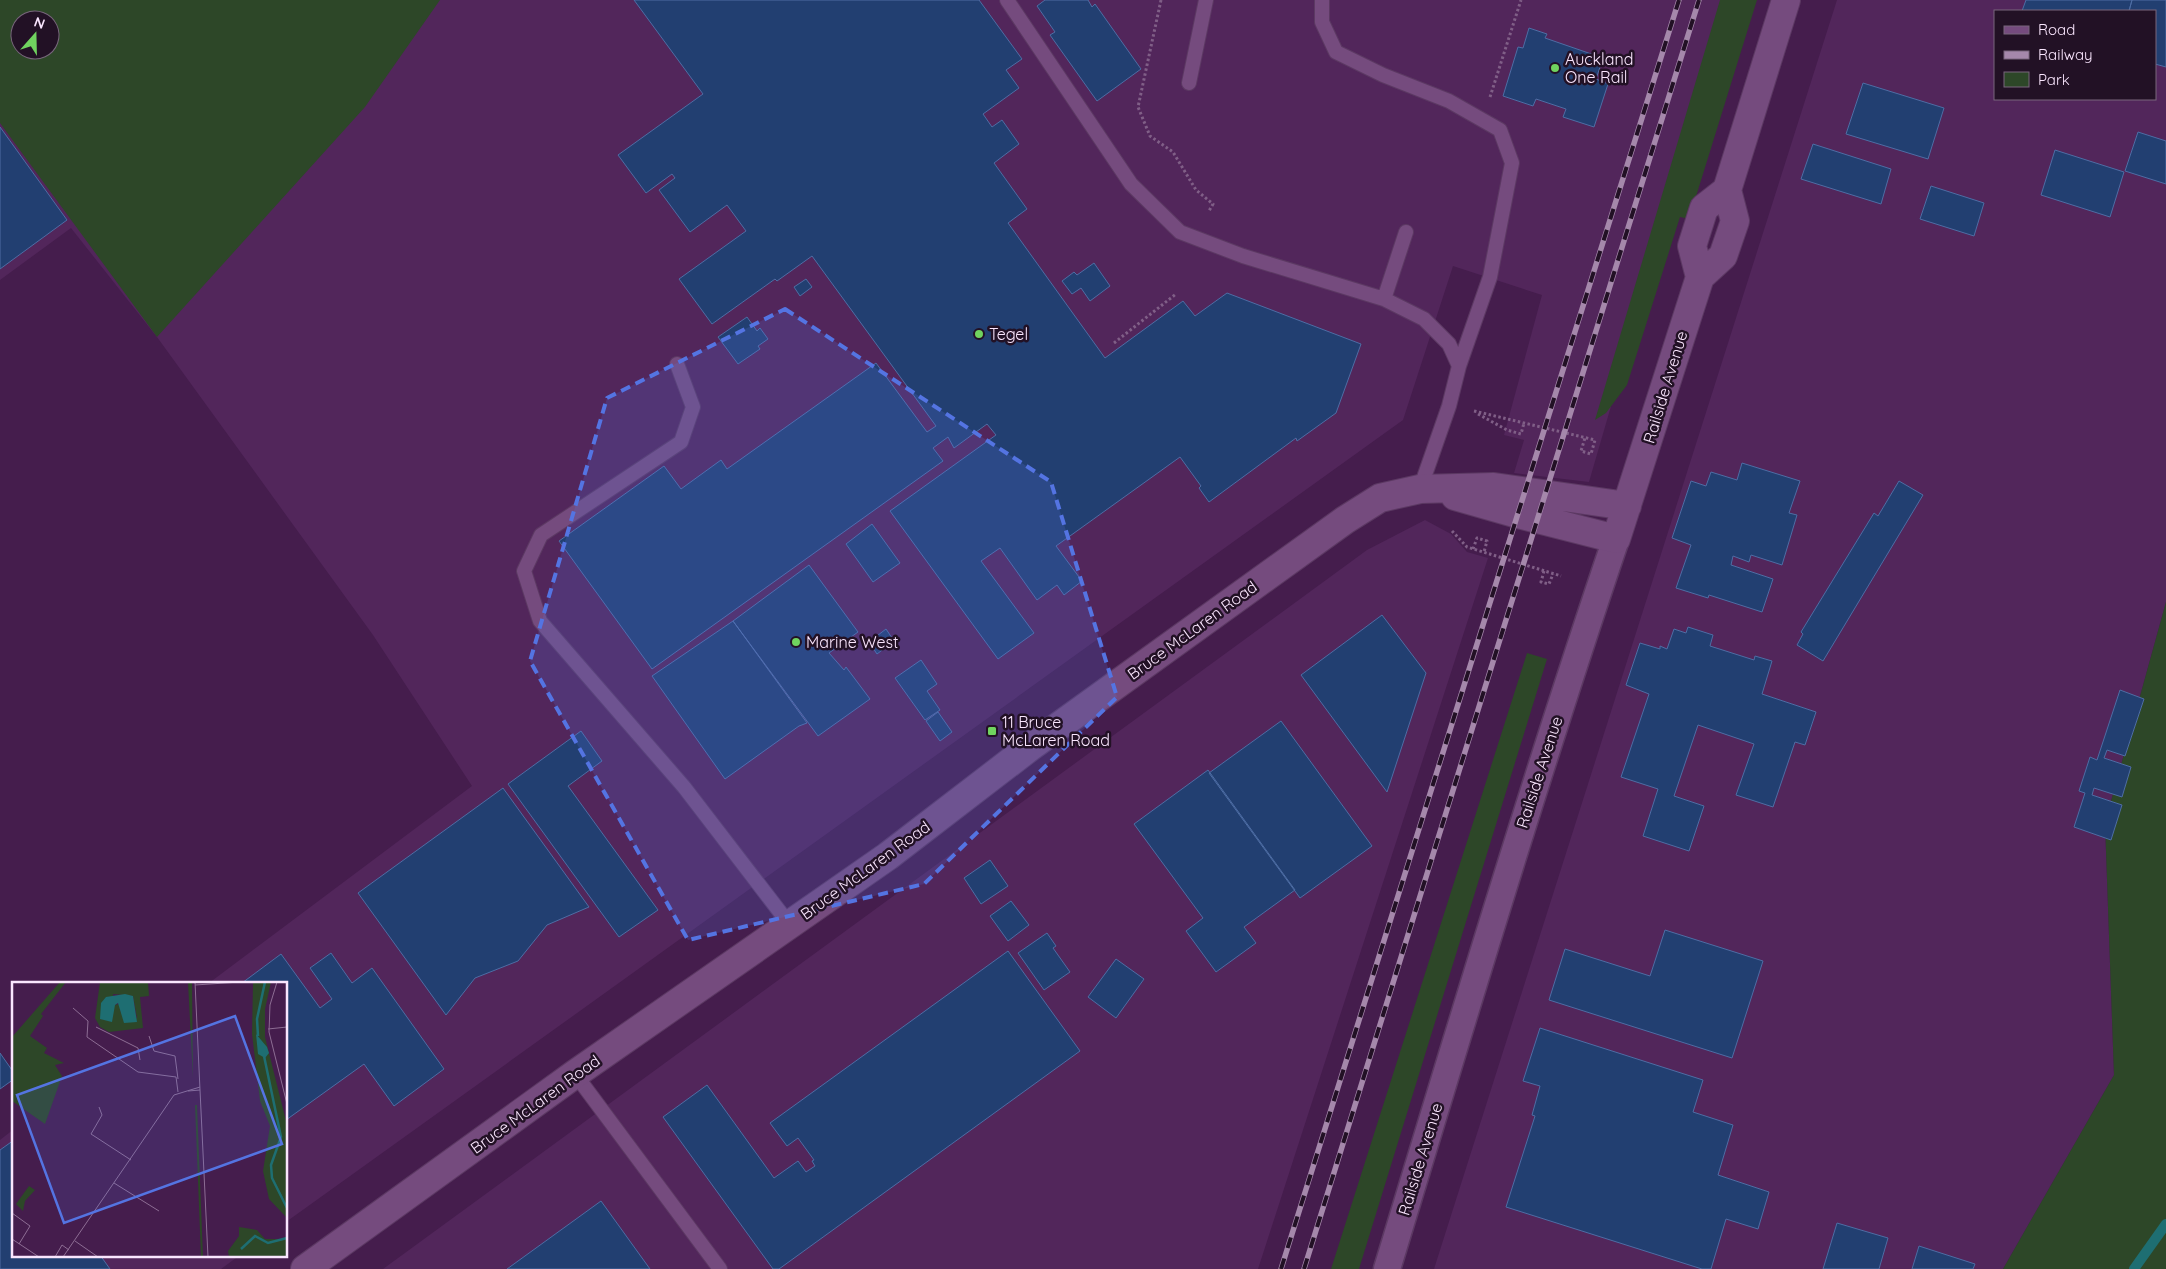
<svg xmlns="http://www.w3.org/2000/svg" width="2166" height="1269" font-family="Quicksand,sans-serif">
	<style>
		.built { fill: #52265b; fill-rule: evenodd }
		.green { fill: #2d4728; fill-rule: evenodd }
		.lines { fill: none; stroke-linecap: round; stroke-linejoin: round }
		.stream { stroke: #1e6e72; stroke-width: 10 }
		.building { fill: #223f71; stroke: #4e6da4 }
		.lane-casing { stroke: #5c3963; stroke-width: 16 }
		.street-casing { stroke: #5c3963; stroke-width: 29 }
		.secondary-casing { stroke: #5c3963; stroke-width: 30 }
		.path { stroke: #805f87; stroke-width: 3; stroke-dasharray: 2.5 2.5; stroke-linecap: butt }
		.lane { stroke: #754b7e; stroke-width: 14 }
		.street { stroke: #754b7e; stroke-width: 26 }
		.secondary { stroke: #754b7e; stroke-width: 28 }
		.rail-casing { stroke: #a588ab; stroke-width: 5.5 }
		.rail { stroke: #221125; stroke-width: 4; stroke-dasharray: 11; stroke-linecap: butt }
		.marked { fill: #5474e2; fill-opacity: 0.2; stroke: #5474e2; stroke-width: 4; stroke-dasharray: 10 6; stroke-linejoin: round }
		.poi-dot { fill: #70d35f; stroke: #221125; stroke-width: 2 }
		.labels { text-anchor: middle; dominant-baseline: central; stroke-width: 5; stroke-linejoin: round; paint-order: stroke }
		.poi-label { font-size: 16px; fill: #fae6fe; stroke: #221125; text-anchor: start }
		.street-label { font-size: 16px; fill: #fae6fe; stroke: #221125 }
		.inset-river { fill: none; stroke: #1e6e72; stroke-width: 2.5 }
		.inset-road { fill: none; stroke: #8d6d94; stroke-width: 1 }
		.view { fill: #5474e2; fill-opacity: 0.15; stroke: #5474e2; stroke-width: 2.5 }
		.inset-edge { fill: none; stroke: #fae6fe; stroke-width: 2.5 }
	</style>
	<rect width="100%" height="100%" fill="#451d4d"/>
	<path class="built" d="M0 0H1729L1589 482 1514 473 1524 440 1504 435 1542 295 1453 266 1403 420 286 1222V983H209L472 786 373 635 157 337 71 228 0 280ZM20 20H50V50H20Z
		M1837 0H2166V602L2105 823 2114 1075 2003 1269H1434ZM1995 11H2155V99H1995Z
		M1425 520 1451 534 1467 552 1488 558 1258 1269H383L1367 550Z
		M14 1129V1255H240L221 1269H0V1140Z"/>
	<path class="green" d="M0 0H440L365 107 157 337 0 123ZM20 20H50V50H20Z
		M1720 0H1757L1689 219 1680 217 1627 385 1606 413 1595 420Z
		M2166 602V1269H2003L2114 1075 2105 823Z
		M1527 653 1547 659 1359 1269H1331Z"/>
	<g class="lines">
		<path class="stream" d="M2134 1269 2166 1224"/>
	</g>
	<path class="building" d="M634 0H979L1022 59 1006 70 1019 88 983 114 992 127 1002 120 1019 144 994 163 1027 209 1008 223 1105 358 1183 301 1195 316 1227 293 1361 344 1336 413 1297 441 1296 438 1209 502 1199 488 1201 486 1180 457 1056 546 1082 581 1064 595 1057 585 1037 600 1000 548 981 561 1034 633 998 659 890 511 996 435 987 424 954 448 948 437 933 448 943 461 652 669 559 541 664 466 681 489 721 460 727 469 876 363 927 432 936 426 812 256 777 281 775 279 712 324 679 279 746 231 727 205 690 232 659 190 675 178 672 174 646 193 618 155 703 94Z
		M1045 0H1088L1092 7 1095 4 1141 69 1097 101 1050 35 1055 32 1037 6Z
		M2026 0H2132L2129 11H2022Z
		M2132 0H2166V67L2155 64V11H2129Z
		M1529 28 1547 34 1545 38 1603 58 1596 79 1608 84 1594 127 1563 117 1566 109 1536 99 1533 106 1503 96 1518 47 1523 48Z
		M1863 83 1944 108 1928 159 1846 134Z
		M0 127 67 220 0 269Z
		M2138 132 2166 141V184L2125 171Z
		M1813 144 1891 169 1881 204 1801 179Z
		M2055 150 2124 172 2110 217 2041 195Z
		M1931 186 1984 203 1974 236 1920 219Z
		M1094 263 1110 286 1090 301 1081 288 1072 294 1062 281 1074 272 1077 275Z
		M806 279 812 287 800 296 794 287Z
		M747 317 757 331 760 328 768 339 758 346 760 349 738 364 718 337Z
		M1742 463 1800 481 1789 513 1797 515 1782 565 1751 555 1749 562 1733 556 1731 565 1773 579 1762 612 1709 595 1708 598 1676 588 1691 545 1672 538 1691 481 1706 486 1711 472 1737 480Z
		M1899 481 1923 495 1823 661 1797 645 1803 634 1801 632 1874 513 1878 516Z
		M872 524 900 563 873 582 846 544Z
		M809 565 858 632 829 653 844 670 846 667 870 699 818 736 733 621Z
		M1382 615 1426 673 1387 792 1301 675Z
		M733 621 807 723 799 726 725 779 652 676Z
		M1688 627 1713 635 1710 646 1754 660 1755 656 1772 661 1762 694 1816 712 1805 745 1795 742 1773 807 1736 795 1754 744 1698 725 1674 796 1704 806 1689 851 1643 836 1658 789 1621 777 1649 694 1626 685 1640 643 1660 649V646L1667 649 1674 629 1686 633Z
		M886 629 894 641 877 654 869 642Z
		M921 660 937 684 927 691 940 710 925 720 895 678Z
		M2120 690 2144 699 2125 756 2107 750 2104 758 2131 767 2122 797 2094 788 2092 795 2122 805 2111 840 2074 827 2085 793 2079 791 2090 757 2097 760Z
		M938 712 952 732 940 741 926 721Z
		M1281 721 1372 846 1300 898 1209 773Z
		M581 731 602 761 568 786 658 910 619 937 508 784Z
		M1208 770 1295 890 1244 927 1256 943 1216 972 1186 931 1203 918 1134 824Z
		M503 788 589 907 547 925 518 961 475 978 446 1015 358 893Z
		M990 860 1008 886 981 904 964 878Z
		M1011 901 1029 925 1008 941 990 916Z
		M1665 930 1763 961 1732 1058 1549 1000 1565 949 1650 976Z
		M1047 933 1056 946 1053 948 1070 972 1044 990 1018 953Z
		M1008 951 1080 1051 779 1269H773L663 1117 707 1085 774 1178 798 1161 806 1172 815 1166 812 1161 814 1160 798 1138 787 1146 770 1123Z
		M331 953 352 983 372 968 444 1069 394 1106 364 1064 286 1120V983H242L281 954 320 1008 332 999 310 968Z
		M1116 959 1144 979 1116 1018 1088 997Z
		M1540 1028 1703 1080 1693 1112 1733 1125 1718 1175 1769 1192 1758 1229 1726 1219 1711 1269H1702L1506 1207 1535 1116 1532 1115 1540 1086 1523 1081Z
		M0 1053 14 1073V1079L0 1089Z
		M14 1140V1255H100L110 1269H0V1150Z
		M601 1201 650 1269H507Z
		M1837 1223 1888 1238 1879 1269H1823Z
		M1919 1246 1975 1264 1973 1269H1912Z"/>
	<g class="lines">
		<defs>
			<path id="lane" d="M1007 0 1131 184 1180 232 1243 256 1384 299 1424 319 1449 344 1459 366 1449 406 1420 489
				M1322 0V22L1336 52 1383 75 1449 101 1500 130 1512 163 1490 277 1459 366
				M1189 83 1206 0
				M1384 299 1406 232
				M677 364 693 407 681 442 541 535 524 571 540 621 684 787 790 925
				M575 1074 720 1269"/>
			<path id="street" d="M1387 1269C1461 1025 1534 781 1616 539"/>
			<path id="secondary" d="M1700 277 1692 246 1704 208 1727 190
				M1455 496 1518 514 1616 539 1700 277 1723 256 1735 221 1727 190 1786 0
				M305 1269 575 1074 888 856 1030 747 1345 520 1380 498 1420 489 1494 487 1627 506"/>
		</defs>
		<use href="#lane" class="lane-casing"/>
		<use href="#street" class="street-casing"/>
		<use href="#secondary" class="secondary-casing"/>
		<path class="path" d="M1161 0 1138 107 1150 136 1173 152 1196 190 1213 204 1209 211
			M1490 97 1521 0
			M1114 343 1176 294
			M1474 411 1595 440 1591 454 1581 451 1585 438
			M1478 414 1507 430 1521 434 1524 423
			M1452 531 1467 547 1561 576
			M1473 549 1477 538 1487 541 1484 552
			M1544 571 1541 582 1549 584 1553 574"/>
		<use href="#lane" class="lane"/>
		<use href="#street" class="street"/>
		<use href="#secondary" class="secondary"/>
		<defs>
			<path id="rail" d="M1281 1269 1679 0
				M1304 1269 1699 0"/>
		</defs>
		<use href="#rail" class="rail-casing"/>
		<use href="#rail" class="rail"/>
	</g>
	<path class="marked" d="M785 309 1051 482 1117 697 924 884 688 940 530 661 607 398Z"/>
	<g class="poi-dot">
		<circle cx="1555" cy="68" r="5"/>
		<circle cx="979" cy="334" r="5"/>
		<circle cx="796" cy="642" r="5"/>
		<rect x="987" y="726" width="10" height="10" rx="2.5"/>
	</g>
	<g class="labels">
		<g class="poi-label">
			<text x="1565" y="59">Auckland<tspan x="1565" dy="18">One Rail</tspan></text>
			<text x="989" y="334">Tegel</text>
			<text x="806" y="642">Marine West</text>
			<text x="1002" y="722">11 Bruce<tspan x="1002" dy="18">McLaren Road</tspan></text>
		</g>
		<g class="street-label">
			<text transform="translate(1665 387) rotate(-73)">Railside Avenue</text>
			<text transform="translate(1192 630) rotate(-36)">Bruce McLaren Road</text>
			<text transform="translate(1539 772) rotate(-72)">Railside Avenue</text>
			<text transform="translate(865 870) rotate(-36)">Bruce McLaren Road</text>
			<text transform="translate(535 1104) rotate(-36)">Bruce McLaren Road</text>
			<text transform="translate(1420 1159) rotate(-73)">Railside Avenue</text>
		</g>
	</g>
	<g transform="translate(12 982)">
		<rect width="275" height="275" fill="#451d4d"/>
		<path d="M48 0H54L29 32 31 34 18 54 35 66 32 71 52 81 43 83 50 94 33 142 0 119V55ZM88 0H136L137 14 128 15 131 46 97 50 88 45 83 36ZM101 12 121 14 125 36 109 31 108 22 102 23ZM176 0H180L181 97ZM259 0 253 27V55L275 143V236L257 217 251 189 258 144 248 119 240 52 241 1ZM183 123H185L191 275H189ZM17 204 23 208 13 219 11 229 4 222ZM227 245 245 248 253 257H273L275 253V275H217L216 269 227 254Z" fill="#2d4728" fill-rule="evenodd"/>
		<path d="M113 12 121 14 125 40 112 41 106 21 103 23 100 40 88 37 89 21 94 15ZM244 52 255 65 257 71 253 76 246 72Z" fill="#1e6e72"/>
		<path class="inset-river" d="M246 54 245 37 253 0M252 74 269 155 259 183 260 196 275 226M229 267 243 254 256 261 275 256"/>
		<path class="inset-road" d="M265 0 258 23 257 50 275 122M183 3 228 0M61 26 76 39 75 55 126 90 164 95 166 110M84 45 126 66 128 78M256 47 275 45M137 54 142 69 163 74 166 97M188 108 196 275M176 109 188 108 183 0M87 125 90 133 79 152 119 178M102 201 147 229M0 231 18 244 7 262M0 257 27 275M63 259 86 275M43 275 50 263 57 268M51 275 162 113 188 105"/>
		<path class="view" d="M223 34 270 162 52 241 5 113Z"/>
		<rect width="275" height="275" class="inset-edge"/>
	</g>
	<rect x="1994" y="10" width="162" height="90" fill="#221125" stroke="#78667c"/>
	<rect x="2004" y="26" width="25" height="8" fill="#754b7e" stroke="#78667c"/>
	<text x="2038" y="35" font-size="15" fill="#fae6fe">Road</text>
	<rect x="2004" y="51" width="25" height="8" fill="#a588ab" stroke="#78667c"/>
	<text x="2038" y="60" font-size="15" fill="#fae6fe">Railway</text>
	<rect x="2004" y="72" width="25" height="15" fill="#2d4728" stroke="#78667c"/>
	<text x="2038" y="85" font-size="15" fill="#fae6fe">Park</text>
	<g transform="translate(35 35) rotate(20)"><circle r="24" fill="#221125" stroke="#78667c"/>
	<path d="M0-4L9 19L0 12L-9 19Z" fill="#70d35f"/>
	<text y="-8" font-size="14" font-weight="bold" text-anchor="middle" fill="#fae6fe">N</text>
	</g>
</svg>
